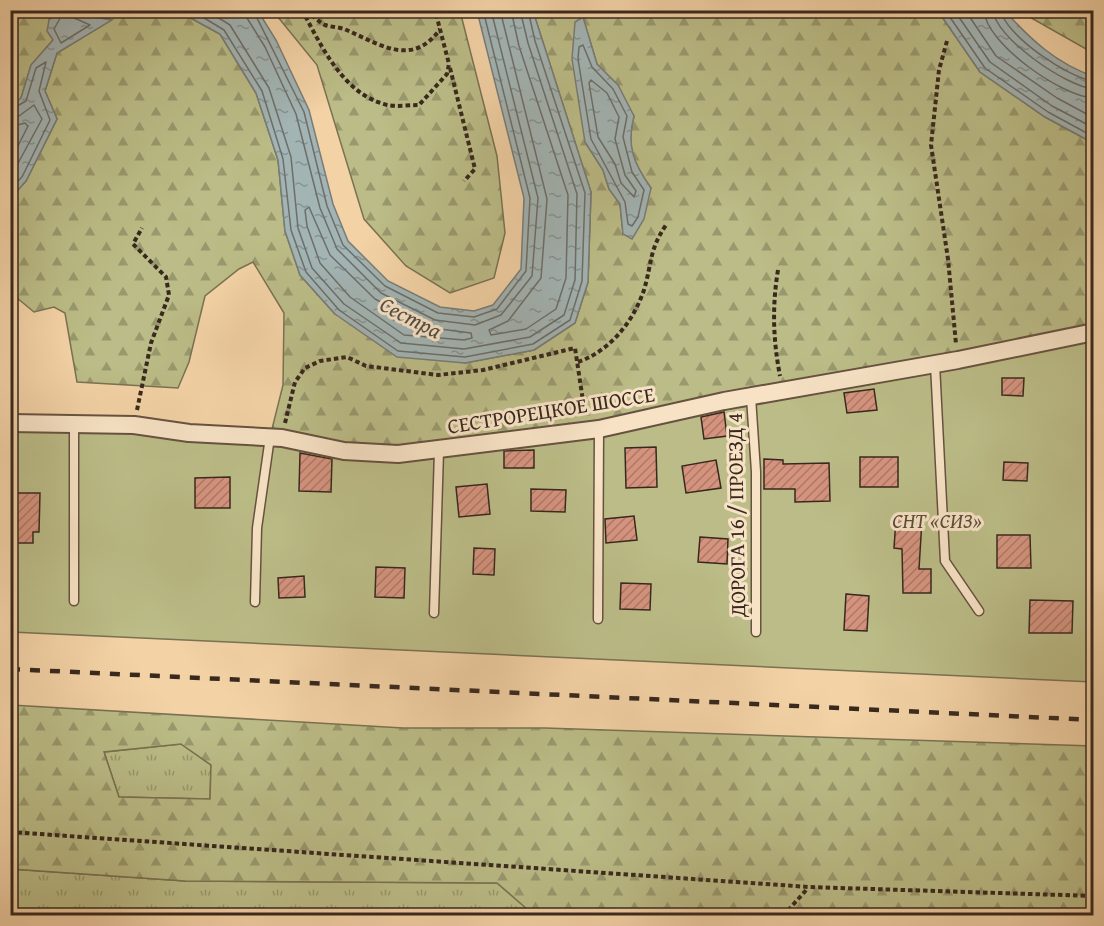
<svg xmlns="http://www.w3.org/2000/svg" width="1104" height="926" font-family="'Gentium Book Plus',serif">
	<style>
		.grass { fill: url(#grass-tufts); stroke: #7a7252; stroke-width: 1.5 }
		.forest { fill: url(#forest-firs); stroke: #7a7252; stroke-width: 1.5; fill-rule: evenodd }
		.garden { fill: #bbbc87; stroke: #7a7252; stroke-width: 1.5 }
		.water { fill: url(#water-ripples); stroke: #787c78; stroke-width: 1.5 }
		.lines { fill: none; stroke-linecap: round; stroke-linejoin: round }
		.shore { stroke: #6d6e69; stroke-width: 1.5 }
		.building { fill: url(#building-hatch); stroke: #38281e; stroke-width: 1.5 }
		.service-casing { stroke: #675240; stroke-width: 11 }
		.minor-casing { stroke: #675240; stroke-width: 20 }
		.path { stroke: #38281e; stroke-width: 4; stroke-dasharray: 4.5 3; stroke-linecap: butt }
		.service { stroke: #f7e2c5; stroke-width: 8 }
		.minor { stroke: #f7e2c5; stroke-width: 16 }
		.rail { stroke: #38281e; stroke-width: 4.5; stroke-dasharray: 10 10; stroke-linecap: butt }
		.labels { text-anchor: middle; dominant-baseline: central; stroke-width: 6; stroke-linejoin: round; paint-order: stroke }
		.street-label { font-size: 21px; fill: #38281e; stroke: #f7e2c5 }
		.park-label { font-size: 21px; font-style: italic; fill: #594d38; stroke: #f7e2c5 }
		.water-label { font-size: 22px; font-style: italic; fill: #524b44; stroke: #f7e2c5 }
	</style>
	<defs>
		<pattern id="grass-tufts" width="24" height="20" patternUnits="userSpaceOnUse" patternTransform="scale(1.5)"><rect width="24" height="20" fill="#bbbc87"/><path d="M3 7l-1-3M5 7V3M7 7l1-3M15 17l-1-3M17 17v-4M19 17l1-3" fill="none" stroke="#99996e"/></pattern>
		<pattern id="forest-firs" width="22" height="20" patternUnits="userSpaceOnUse" patternTransform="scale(1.5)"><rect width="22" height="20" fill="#bbbc87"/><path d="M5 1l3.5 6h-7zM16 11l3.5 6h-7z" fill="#99996e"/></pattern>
		<pattern id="water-ripples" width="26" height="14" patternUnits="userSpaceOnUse" patternTransform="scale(1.5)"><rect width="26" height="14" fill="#a2b4b4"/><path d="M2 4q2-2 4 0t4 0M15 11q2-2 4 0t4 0" fill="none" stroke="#859292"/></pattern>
		<pattern id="building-hatch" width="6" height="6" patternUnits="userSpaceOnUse" patternTransform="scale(1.5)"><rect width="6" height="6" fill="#d5937e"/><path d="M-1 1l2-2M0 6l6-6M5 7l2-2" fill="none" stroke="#ae7867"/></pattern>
	</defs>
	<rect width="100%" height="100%" fill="#f3d2a6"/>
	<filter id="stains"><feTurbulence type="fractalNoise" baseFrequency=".00333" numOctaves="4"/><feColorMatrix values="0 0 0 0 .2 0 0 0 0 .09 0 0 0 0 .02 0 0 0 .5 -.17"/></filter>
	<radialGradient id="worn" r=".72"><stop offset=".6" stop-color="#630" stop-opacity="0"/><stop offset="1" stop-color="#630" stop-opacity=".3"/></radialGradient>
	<path class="grass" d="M181 744 211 765 210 799 119 797 104 752Z
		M10 869 185 881 497 883 535 915H11Z"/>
	<path class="forest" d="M11 11H58L49 20 53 40 31 65 21 98 11 106Z
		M61 11H178L220 34 256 93 278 160 285 231 300 275 335 314 465 363 534 350 575 323 588 282 591 192 533 11H938L980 72 1045 117 1093 143V333L439 451 270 437 283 385 284 313 253 262 239 269 205 296 189 362 178 388 77 382 65 313 54 307 34 312 11 293 10 198 26 181 57 119 45 91 57 53 111 20ZM583 18 597 64 634 116C626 146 633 164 651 188L623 234 620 204 609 189 603 170 585 142Z
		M273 11H460L497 156 505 233 494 278 450 293 406 266 364 219 317 65Z
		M1019 11H1093V53Z
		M11 705 403 728H545L1093 746V915L535 916 497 883 185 881 11 869ZM181 744 211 765 210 799 119 797 104 752Z"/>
	<path class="garden" d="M1093 333V682L11 632V423L439 451Z"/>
	<path class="water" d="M58 11 112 20 57 53 45 91 57 119 26 181 11 198V106L21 98 31 65 53 40 47 31 49 20Z
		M178 11H258L276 40 309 110 333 204 348 241 388 281 440 307 474 311 493 305 521 269 524 198 477 11H533L591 192 588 282 575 323 534 350 465 363 397 357 335 314 300 275 285 231 278 160 256 93 220 34Z
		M938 11H1005C1030 39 1057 64 1093 76V143L1045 117 980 72Z
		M583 17 597 64 618 85 634 116C626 146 634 164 651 188L644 219 632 239 623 234 620 204 609 189 603 170 585 142 572 59 575 22Z"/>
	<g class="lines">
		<path class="shore" d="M191 10 224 30 262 91 283 159 291 230 306 272 339 310 398 351 465 357 533 344 570 320 582 281 585 193 535 41 528 10
			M206 10 230 25 269 88 291 157 298 228 312 268 344 304 401 343 464 349 530 337 564 315 575 280 577 194 528 43 520 10
			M246 10 247 18 265 47 296 114 320 208 337 249 381 293 435 320 475 325 501 315 532 276 538 198 491 10
			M253 10 304 112 327 206 343 245 385 286 438 313 474 317 497 309 526 271 530 198 483 10
			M500 10 547 199 541 278 508 321 489 330 491 335 526 329 556 309 566 278 568 195 519 46 511 10
			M945 10 985 68 1048 112 1094 137
			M954 10 990 62 1052 106 1094 128
			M965 10 996 56 1057 98 1094 118
			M984 10C985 43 1062 97 1094 98
			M993 10C995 38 1067 87 1094 89
			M1001 10C1004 35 1070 79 1094 81
			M63 13 90 25 61 43 54 29Z
			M583 45 592 67 613 89 627 116 623 137 632 172 644 190 638 217 632 226 628 224 625 202 591 139 578 59 579 47Z
			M591 80 607 93 619 117 615 139 625 175 636 191 634 197 621 183 615 164 598 137 589 83Z
			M10 110 26 101 36 68 46 62 39 91 50 120 22 177 10 189
			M10 118 19 116 34 105 42 119 10 178
			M10 127 25 123 28 126 10 162
			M309 207 330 255 375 299 432 328 471 333 472 338 464 340 404 335 350 297 320 263 307 226 305 210Z"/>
	</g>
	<path class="building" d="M1002 378H1024L1023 396 1002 395Z
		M874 389 877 410 847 413 844 393Z
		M724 412 727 436 704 439 701 417Z
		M656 447 657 487 626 488 625 448Z
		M534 450V468H504V451Z
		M300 453 332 459 331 492 299 491Z
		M860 457H898V487H860Z
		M764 459 783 460V464L829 463 830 501 795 502V489H764Z
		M716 460 721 488 686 493 682 466Z
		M1004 462 1028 463 1027 481 1003 480Z
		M230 477V508H195V478Z
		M487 484 490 514 459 517 456 487Z
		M531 489 566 490 565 512 531 511Z
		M10 493H40L39 532H33V543H10Z
		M634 516 637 540 606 543 605 519Z
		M896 519 922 520 919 569H931V593H903L902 549 894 548Z
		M997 535H1030L1031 568H997Z
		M700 537 728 539 727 564 698 562Z
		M474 548 495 549 494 575 473 574Z
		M376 567 405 568 404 598 375 597Z
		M304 576 305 597 279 598 278 578Z
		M621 583 651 584 650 610 620 609Z
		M846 594 869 596 867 631 844 630Z
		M1030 600 1073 601 1072 633H1029Z"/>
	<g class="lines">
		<defs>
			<path id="service" d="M935 364 945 561 979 611
				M751 397 756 472V632
				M74 425V601
				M255 602 257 528 270 437
				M434 613 439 451
				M598 619 599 429"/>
			<path id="minor" d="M10 423 134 425 189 433 282 438 344 451 398 454 599 429 724 401 958 360 1094 332"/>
		</defs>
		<use href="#service" class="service-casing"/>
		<use href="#minor" class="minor-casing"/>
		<path class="path" d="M302 10C322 47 343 94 387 105 396 107 409 105 419 105L447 74 449 64 435 10
			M306 10C312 15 319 22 325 25 331 27 338 27 344 29 378 43 412 69 440 29
			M947 41 939 70 931 145 948 259 956 344
			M450 68 475 169 464 181
			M778 270C772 306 773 340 780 376
			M578 362C610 351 633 322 644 290 652 263 649 250 666 225
			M137 410 151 343 169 295 166 277 133 244 142 228
			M285 423 295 382 305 368 320 361 347 357 366 366 438 375 483 370 575 348 585 414
			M10 832 809 887 1094 896
			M783 916 808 888"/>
		<use href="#service" class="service"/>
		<use href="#minor" class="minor"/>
		<path class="rail" d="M10 669 1094 720"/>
	</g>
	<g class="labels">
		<g class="street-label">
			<text transform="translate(551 410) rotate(-9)">СЕСТРОРЕЦКОЕ ШОССЕ</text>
			<text transform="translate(736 515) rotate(-91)">ДОРОГА 16 / ПРОЕЗД 4</text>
		</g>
		<g class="park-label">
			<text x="937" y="520">СНТ «СИЗ»</text>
		</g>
		<g class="water-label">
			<text transform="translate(411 317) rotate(27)">Сестра</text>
		</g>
	</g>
	<rect width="1104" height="926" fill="none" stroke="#f3d2a6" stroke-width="36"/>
	<rect x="12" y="12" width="1080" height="902" fill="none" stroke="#38281e" stroke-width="3"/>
	<rect x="18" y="18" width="1068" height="890" fill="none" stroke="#38281e" stroke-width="1.5"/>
	<rect width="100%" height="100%" filter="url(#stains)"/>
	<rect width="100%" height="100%" fill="url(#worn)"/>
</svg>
